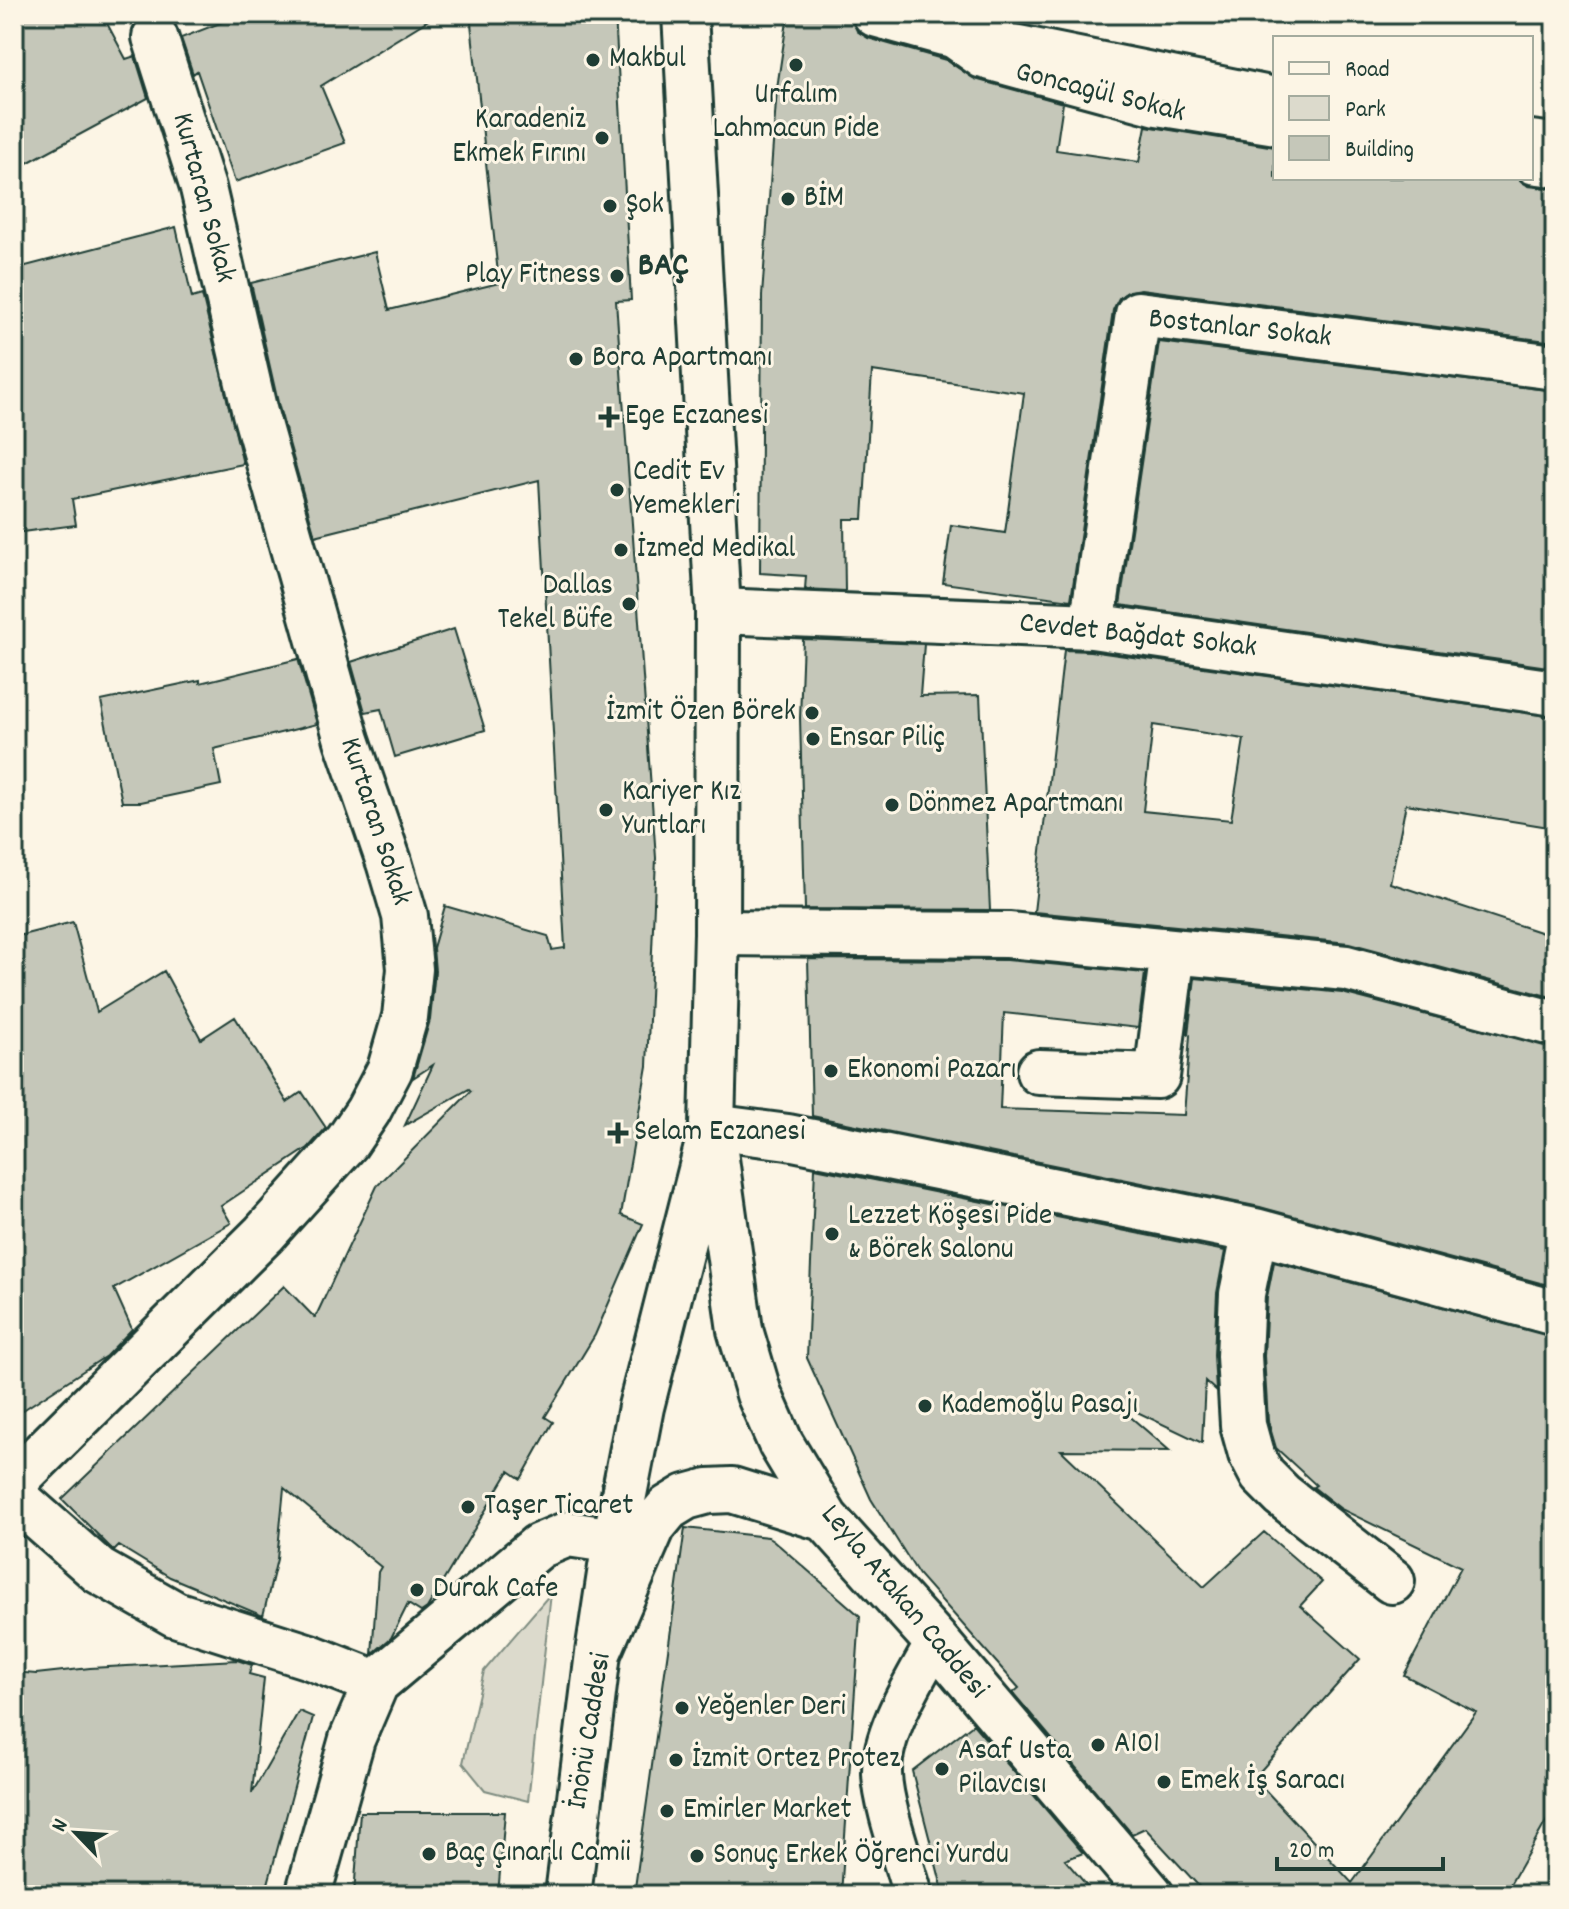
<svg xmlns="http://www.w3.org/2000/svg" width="1569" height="1909" font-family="Dekko,sans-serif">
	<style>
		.green { fill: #dcdacc; stroke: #7e8c80; stroke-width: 2 }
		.building { fill: #c5c7b9; stroke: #1f3d34; stroke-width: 2; fill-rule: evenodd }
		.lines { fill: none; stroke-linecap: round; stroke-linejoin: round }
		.service-casing { stroke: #1f3d34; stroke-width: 32 }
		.pedestrian-casing { stroke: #1f3d34; stroke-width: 44 }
		.minor-casing { stroke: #1f3d34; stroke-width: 50 }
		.primary-casing { stroke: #1f3d34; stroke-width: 50 }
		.service { stroke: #fcf5e5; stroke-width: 26 }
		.pedestrian { stroke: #fcf5e5; stroke-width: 38 }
		.minor { stroke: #fcf5e5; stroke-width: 44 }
		.primary { stroke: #fcf5e5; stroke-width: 44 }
		.poi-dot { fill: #1f3d34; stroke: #fcf5e5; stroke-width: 3 }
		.labels { text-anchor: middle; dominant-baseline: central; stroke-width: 6; stroke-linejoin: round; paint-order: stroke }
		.poi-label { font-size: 30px; fill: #1f3d34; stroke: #fcf5e5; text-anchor: start }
		.street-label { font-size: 30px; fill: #1f3d34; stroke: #fcf5e5 }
		.quarter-label { font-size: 34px; font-weight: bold; fill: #1f3d34; stroke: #fcf5e5 }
	</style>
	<rect width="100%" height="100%" fill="#fcf5e5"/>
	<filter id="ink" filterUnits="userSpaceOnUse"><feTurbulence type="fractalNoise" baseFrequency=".0125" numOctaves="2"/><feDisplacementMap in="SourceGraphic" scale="16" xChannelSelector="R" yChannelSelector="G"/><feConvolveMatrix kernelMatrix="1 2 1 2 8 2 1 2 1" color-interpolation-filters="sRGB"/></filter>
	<g filter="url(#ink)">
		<path class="green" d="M551 1593 528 1801 485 1790 463 1763 484 1671Z"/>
		<path class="building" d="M14 14H102L126 59 135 56 148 98 14 170Z
			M243 14H438L321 86 345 143 235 182 197 71 193 74 181 38Z
			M470 14H615L631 300 616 301 656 858 647 1066 621 1215 643 1224 595 1335 545 1417 553 1422 521 1479 509 1471 427 1608 421 1612 408 1604 391 1638 372 1654 378 1572 381 1567 284 1488 277 1559 263 1616 170 1577 119 1546 114 1551 62 1499 284 1286 315 1318 377 1186 471 1091 469 1089 405 1125 433 1065 413 1078 430 1020 435 971 433 948 445 906 548 936 552 950 565 948 539 480 315 536 279 407 251 283 375 252 389 310 499 283Z
			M788 14 851 15 857 31 868 38 946 60 975 79 1063 103 1056 150 1139 162 1146 126 1275 147V178H1518L1528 186 1555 189V342L1141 289 1129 291 1119 298 1113 310 1071 600 943 583 951 525 1005 533 1024 393 872 371 863 519H844L845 591 805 589 806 576 760 573 762 296 777 88Z
			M176 227 192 298 202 295 243 464 72 499 76 525 14 533V269Z
			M1159 342 1555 391V668L1120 605Z
			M454 629 485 730 395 757 381 709 365 712 351 662Z
			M803 639 924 644 920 696 980 695 990 910 805 909 800 718Z
			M1064 650 1090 651 1555 717V828L1406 804 1390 883 1555 937V998L1349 943 1034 912ZM1153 725 1244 739 1231 820 1143 811Z
			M298 659 317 724 214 749 221 785 141 802H122L101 701 200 680V683Z
			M73 922 97 1012 164 971 201 1039 235 1017 287 1102 302 1092 326 1128 308 1148 221 1206 231 1223 114 1289 132 1329 106 1356 14 1416V937Z
			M808 959 1007 960 1145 973 1138 1028 1004 1013 1000 1109 1184 1115 1190 1035 1188 1034 1195 978 1342 993 1555 1048V1287L1260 1207 812 1116Z
			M815 1168 1225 1251 1217 1293 1214 1355 1216 1391 1205 1381 1202 1443 1129 1408 1126 1413 1170 1451 1061 1450 1204 1587 1264 1532 1322 1582 1300 1606 1360 1659 1254 1778 1352 1883 1476 1712 1404 1675 1461 1567 1341 1509 1313 1487 1316 1485 1276 1448 1268 1421 1264 1356 1267 1297 1274 1262 1555 1337V1806L1504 1895H1207L1145 1828 1132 1834 1013 1693 1019 1688 919 1575 871 1499 807 1358Z
			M685 1528 768 1537 773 1540 860 1616 841 1895H634Z
			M237 1660 252 1665 249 1674 264 1678 252 1793 299 1711 313 1717 265 1895H14V1672L36 1674 90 1668Z
			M973 1724 1083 1853 1065 1860 1095 1895H944L912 1771Z
			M360 1812H505L498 1895H354Z"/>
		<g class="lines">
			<defs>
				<path id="service" d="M947 41 979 64 1156 112 1275 131
					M1531 170 1555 173"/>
				<path id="pedestrian" d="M913 1895C904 1862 883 1806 882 1774 881 1731 916 1678 936 1641"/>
				<path id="minor" d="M875 14 944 33 1275 100
					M1531 143 1555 146
					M718 611 1092 626 1555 693
					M1092 626 1138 314 1555 367
					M717 933 1008 935 1346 968 1555 1024
					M1039 1072 1157 1076 1173 951
					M712 1127 788 1137 1255 1231 1555 1313
					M1255 1231 1242 1294 1239 1356 1243 1425 1251 1454 1262 1475 1282 1495 1392 1581
					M14 1482 264 1234 347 1142 368 1111 390 1069 405 1017 410 969 405 916 389 862 347 740 255 413 203 188 155 37
					M14 1496 99 1571 175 1614 310 1657 376 1683
					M308 1895 352 1739 376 1683 539 1546 568 1534 615 1541"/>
				<path id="primary" d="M715 1152 740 1330 759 1394 781 1444 826 1519 936 1641 1151 1895
					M598 1653 615 1541 641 1407 712 1127 717 933 718 611 685 14
					M568 1895 598 1653 653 1526 668 1508 686 1497 708 1491 732 1490 826 1519"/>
			</defs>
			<use href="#service" class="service-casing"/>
			<use href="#pedestrian" class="pedestrian-casing"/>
			<use href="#minor" class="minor-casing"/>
			<use href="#primary" class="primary-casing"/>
			<use href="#service" class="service"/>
			<use href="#pedestrian" class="pedestrian"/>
			<use href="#minor" class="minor"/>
			<use href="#primary" class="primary"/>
		</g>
	</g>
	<g class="poi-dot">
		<circle cx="593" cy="60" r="8"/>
		<circle cx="796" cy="65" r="8"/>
		<circle cx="602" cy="138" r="8"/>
		<circle cx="788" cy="199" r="8"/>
		<circle cx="610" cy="206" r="8"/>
		<circle cx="617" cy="276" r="8"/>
		<circle cx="576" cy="359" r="8"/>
		<path d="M605 405h8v8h8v8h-8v8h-8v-8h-8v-8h8z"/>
		<circle cx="617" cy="490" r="8"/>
		<circle cx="621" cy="550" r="8"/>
		<circle cx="629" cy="604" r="8"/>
		<circle cx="812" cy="713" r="8"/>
		<circle cx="813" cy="739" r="8"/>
		<circle cx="892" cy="805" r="8"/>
		<circle cx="606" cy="810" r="8"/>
		<circle cx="831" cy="1071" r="8"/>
		<path d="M614 1121h8v8h8v8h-8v8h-8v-8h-8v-8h8z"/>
		<circle cx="832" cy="1234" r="8"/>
		<circle cx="925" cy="1406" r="8"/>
		<circle cx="468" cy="1507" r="8"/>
		<circle cx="417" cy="1590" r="8"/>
		<circle cx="682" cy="1708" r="8"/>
		<circle cx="1098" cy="1745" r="8"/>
		<circle cx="676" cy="1760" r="8"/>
		<circle cx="942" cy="1769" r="8"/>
		<circle cx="1164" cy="1782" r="8"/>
		<circle cx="667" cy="1811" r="8"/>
		<circle cx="429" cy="1854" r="8"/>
		<circle cx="697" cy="1856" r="8"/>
	</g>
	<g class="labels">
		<g class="poi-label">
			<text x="609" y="60">Makbul</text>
			<text x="796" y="96" text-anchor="middle">Urfalım<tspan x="796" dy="34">Lahmacun Pide</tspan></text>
			<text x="586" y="121" text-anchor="end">Karadeniz<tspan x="586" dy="34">Ekmek Fırını</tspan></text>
			<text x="804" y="199">BİM</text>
			<text x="626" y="206">Şok</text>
			<text x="601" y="276" text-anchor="end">Play Fitness</text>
			<text x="592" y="359">Bora Apartmanı</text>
			<text x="625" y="417">Ege Eczanesi</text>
			<text x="633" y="473">Cedit Ev<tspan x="633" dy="34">Yemekleri</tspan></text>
			<text x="637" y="550">İzmed Medikal</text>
			<text x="613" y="587" text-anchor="end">Dallas<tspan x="613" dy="34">Tekel Büfe</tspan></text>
			<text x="796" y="713" text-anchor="end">İzmit Özen Börek</text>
			<text x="829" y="739">Ensar Piliç</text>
			<text x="622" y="793">Kariyer Kız<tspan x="622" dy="34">Yurtları</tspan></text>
			<text x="908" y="805">Dönmez Apartmanı</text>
			<text x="847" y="1071">Ekonomi Pazarı</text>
			<text x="634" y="1133">Selam Eczanesi</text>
			<text x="848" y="1217">Lezzet Köşesi Pide<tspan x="848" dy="34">&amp; Börek Salonu</tspan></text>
			<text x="941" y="1406">Kademoğlu Pasajı</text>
			<text x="484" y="1507">Taşer Ticaret</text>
			<text x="433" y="1590">Durak Cafe</text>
			<text x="698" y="1708">Yeğenler Deri</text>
			<text x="1114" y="1745">A101</text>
			<text x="958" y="1752">Asaf Usta<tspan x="958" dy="34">Pilavcısı</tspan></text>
			<text x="692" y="1760">İzmit Ortez Protez</text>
			<text x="1180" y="1782">Emek İş Saracı</text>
			<text x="683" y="1811">Emirler Market</text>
			<text x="445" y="1854">Baç Çınarlı Camii</text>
			<text x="713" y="1856">Sonuç Erkek Öğrenci Yurdu</text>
		</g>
		<g class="street-label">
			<text transform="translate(1100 94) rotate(14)">Goncagül Sokak</text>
			<text transform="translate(202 198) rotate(75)">Kurtaran Sokak</text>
			<text transform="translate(1240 330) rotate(6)">Bostanlar Sokak</text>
			<text transform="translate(1138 637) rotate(6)">Cevdet Bağdat Sokak</text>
			<text transform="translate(374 822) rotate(72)">Kurtaran Sokak</text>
			<text transform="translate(903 1603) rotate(50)">Leyla Atakan Caddesi</text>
			<text transform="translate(591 1731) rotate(-81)">İnönü Caddesi</text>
		</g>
		<g class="quarter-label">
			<text x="663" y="267">BAÇ</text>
		</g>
	</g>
	<rect width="1569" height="1909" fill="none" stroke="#fcf5e5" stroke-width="48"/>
	<rect x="24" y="24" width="1521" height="1861" fill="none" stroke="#1f3d34" stroke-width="3" filter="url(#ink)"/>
	<rect x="1273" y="36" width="260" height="144" fill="#fcf5e5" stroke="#a4ab9e" stroke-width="2"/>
	<rect x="1289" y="62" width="40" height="12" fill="#fcf5e5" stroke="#a4ab9e" stroke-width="2"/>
	<text x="1345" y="76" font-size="24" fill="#1f3d34">Road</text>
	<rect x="1289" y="96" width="40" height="24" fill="#dcdacc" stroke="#a4ab9e" stroke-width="2"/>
	<text x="1345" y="116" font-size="24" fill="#1f3d34">Park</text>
	<rect x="1289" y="136" width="40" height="24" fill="#c5c7b9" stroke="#a4ab9e" stroke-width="2"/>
	<text x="1345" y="156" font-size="24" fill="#1f3d34">Building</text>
	<g transform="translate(76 1833) rotate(295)" stroke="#fcf5e5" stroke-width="6" paint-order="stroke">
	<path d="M0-6L14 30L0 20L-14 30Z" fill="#1f3d34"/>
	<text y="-12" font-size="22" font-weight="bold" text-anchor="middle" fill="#1f3d34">N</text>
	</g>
	<path d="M1277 1857v12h166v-12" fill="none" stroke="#1f3d34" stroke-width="4"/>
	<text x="1289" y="1857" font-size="24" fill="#1f3d34" stroke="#fcf5e5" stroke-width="6" paint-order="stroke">20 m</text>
</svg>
